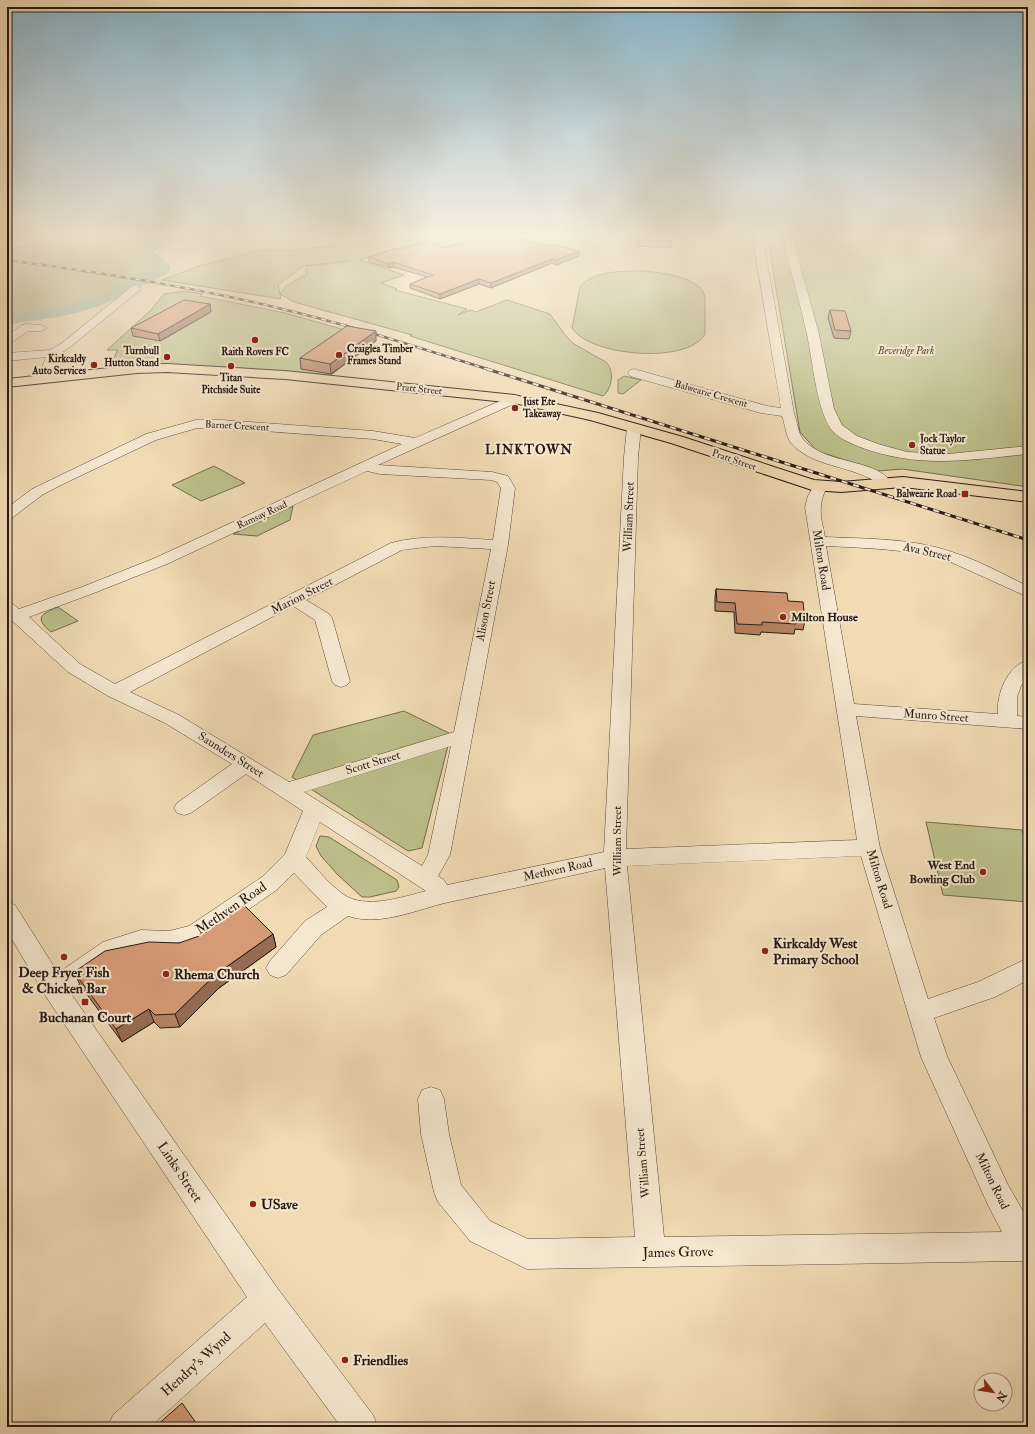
<svg xmlns="http://www.w3.org/2000/svg" width="1035" height="1434" font-family="'IM FELL Double Pica',serif">
	<style>
		.green { fill: #bdbf8b; stroke: #726c50 }
		.lines { fill: none; stroke-linecap: round; stroke-linejoin: round }
		.river { fill: #9cbca7; fill-rule: evenodd }
		.minor-casing { stroke: #594a3c; stroke-width: 1 }
		.major-casing { stroke: #271914; stroke-width: 2 }
		.minor { fill: #f5e8cf; fill-rule: evenodd }
		.major { fill: #f0dbb5; fill-rule: evenodd }
		.rail-far1-casing { stroke: #271914; stroke-width: 2.5 }
		.rail-casing { stroke: #271914; stroke-width: 3 }
		.rail-far1 { stroke: #f5e8cf; stroke-width: 1.5; stroke-dasharray: 5; stroke-linecap: butt }
		.rail { stroke: #f5e8cf; stroke-width: 2; stroke-dasharray: 6; stroke-linecap: butt }
		.wall { fill: #b78465; stroke: #271914 }
		.shaded-wall { fill: #956c53; stroke: #271914 }
		.building { fill: #d59a76; stroke: #271914 }
		.poi-dot { fill: #8f2418; stroke: #f5e8cf; stroke-width: 1.5 }
		.labels { text-anchor: middle; dominant-baseline: central; stroke-width: 4; stroke-linejoin: round; paint-order: stroke }
		.far-poi-label { font-size: 10px; font-weight: bold; fill: #271914; stroke: #f5e8cf; text-anchor: start }
		.far-park-label { font-size: 10px; font-style: italic; fill: #544b38; stroke: #f5e8cf }
		.far-street-label { font-size: 10px; fill: #271914; stroke: #f5e8cf }
		.street-label { font-size: 12px; fill: #271914; stroke: #f5e8cf }
		.poi-label { font-size: 12px; font-weight: bold; fill: #271914; stroke: #f5e8cf; text-anchor: start }
		.far-district-label { font-size: 13px; font-weight: bold; letter-spacing: 1px; fill: #271914; stroke: #f5e8cf }
		.near-street-label { font-size: 14px; fill: #271914; stroke: #f5e8cf }
		.near-poi-label { font-size: 14px; font-weight: bold; fill: #271914; stroke: #f5e8cf; text-anchor: start }
	</style>
	<rect width="100%" height="100%" fill="#f0dbb5"/>
	<filter id="stains"><feTurbulence type="fractalNoise" baseFrequency=".005" numOctaves="4"/><feColorMatrix values="0 0 0 0 .2 0 0 0 0 .09 0 0 0 0 .02 0 0 0 .5 -.17"/></filter>
	<radialGradient id="worn" r=".72"><stop offset=".6" stop-color="#630" stop-opacity="0"/><stop offset="1" stop-color="#630" stop-opacity=".3"/></radialGradient>
	<path class="green" d="M104 234H201L150 250 170 267 92 305 68 313 7 324V249Z
		M396 234H504L438 248 419 243 359 260 404 275 381 283 397 289 395 290 467 309 458 315 470 310 476 312 507 300 550 314 565 335 574 344 606 362C615 371 612 389 603 396L410 336 412 335 294 302 280 294 286 286 307 274 305 270 308 266 350 261 303 266 278 285 281 299 162 280 199 266 260 250H297L378 239Z
		M767 234H1028V487L902 469 878 471 817 451 800 432Z
		M644 271C661 273 703 277 705 298V334C688 365 589 356 572 328L580 287C593 270 625 271 644 271Z
		M185 291 203 294 200 296 285 313 345 330 349 336 376 341 331 375 180 365 108 368 118 350H107L150 311 164 294Z
		M624 376 641 380 623 394 618 393V380Z
		M214 466 245 483 201 501 172 485Z
		M293 506 290 520 257 536 233 534Z
		M58 607 78 621 51 632C34 618 41 614 58 607Z
		M404 711 451 734 422 848 408 851 292 777 313 735Z
		M926 822 1022 830 1028 849V902L943 895Z
		M320 836 329 837 397 880 399 887 396 891 370 897H362L338 875 321 856 316 846Z"/>
	<g class="lines">
		<path class="river" d="M178 234H197L195 237 151 252 160 260 167 263 170 270 168 273C141 287 115 301 86 310 60 318 34 320 7 324V314C27 312 48 310 68 305 98 297 127 282 155 268 148 265 138 258 137 250L139 247Z"/>
		<defs>
			<path id="minor" d="M752 234H762L794 413C797 421 798 433 803 439 824 465 875 458 891 482L889 485C879 488 876 480 867 477 841 465 811 465 791 443 786 437 785 424 782 416L761 413 630 376 628 373 630 370 634 369 767 406 781 408Z
				M785 234H795V248L818 330 834 409 842 425 857 436 878 444 907 452 948 454 1028 446V454C968 460 919 469 860 447 850 443 836 437 830 428 815 403 813 359 806 330 800 303 792 275 785 248Z
				M886 234C904 232 922 237 939 237 951 236 962 233 974 234 963 245 896 244 886 234Z
				M136 285 141 288 140 290 70 347 58 355 48 382H40L38 379 46 357 7 361V353L50 350 62 343 132 286Z
				M26 324 41 325 47 328 41 331H28L11 343 7 344V336L22 325Z
				M514 395 518 396 520 399 518 402 378 465 492 472 508 476 515 488 508 545 450 855 438 876 444 880 447 885 604 852 624 457 627 428 629 425H639L641 428 638 457 626 849 857 840 805 507 808 496 815 484 820 483 825 484 827 487C817 506 821 517 825 537 868 539 914 538 955 553 980 561 1004 575 1028 586V597L944 559C906 549 866 548 826 546L854 704 998 714C996 695 1007 666 1028 660V677L1021 686 1017 697V716L1028 717V729L856 716 880 848 928 999 978 982 1028 958V980L995 997 934 1018 947 1056 1008 1185 1028 1220V1264L1021 1261 527 1269 470 1241 438 1202 434 1192 421 1134 418 1099 422 1090 431 1087 440 1090 444 1099 449 1134 461 1185 490 1221 528 1239 635 1237 605 868C553 880 501 891 449 902 417 909 381 927 348 916L321 935 286 975 278 978 270 975 266 968 270 961 305 921 327 907 294 873 278 889 203 941 169 949 141 948 119 956 69 991 278 1289 373 1415 378 1427H341L265 1323 150 1427H108L113 1415 247 1297 45 995 7 931V902L15 905 58 973 103 942 141 930 169 931 189 926 262 877 285 854 303 811 246 774 191 813 184 815 177 813 174 808 177 803 232 764 165 723 108 696 68 672 7 616V603L13 604 19 609 82 587 155 558 402 444 373 439 222 428H197L156 440 65 483 42 495 12 518 7 519V508L32 489 146 434 196 420H222L373 431 415 438ZM367 471 380 474 491 480 497 482 501 488 493 540C459 538 425 534 391 543L115 684 80 664 29 617 94 593 167 564ZM435 546 491 549 454 732 289 782 179 715 130 692 293 606 315 620 332 681 335 685 341 687 347 685 350 681 332 618 329 614 306 600 402 550ZM451 746 428 855 422 866 304 792ZM320 822 426 891C403 897 364 910 343 894 329 884 317 869 306 857ZM861 856 921 1057 988 1205 1002 1232 664 1237 627 866Z"/>
			<path id="major" d="M167 364 285 371 514 395 598 413 683 437 814 480 841 482 903 477 1028 492V502L903 487 841 492 812 490 671 443 590 420 514 403 285 379 167 372 137 373 7 387V379L137 365Z"/>
		</defs>
		<use href="#minor" class="minor-casing"/>
		<use href="#major" class="major-casing"/>
		<use href="#minor" class="minor"/>
		<use href="#major" class="major"/>
		<defs>
			<path id="rail-far1" d="M7 260C98 272 189 286 278 308 350 325 420 348 490 370"/>
			<path id="rail" d="M487 369 1028 540"/>
		</defs>
		<use href="#rail-far1" class="rail-far1-casing"/>
		<use href="#rail" class="rail-casing"/>
		<use href="#rail-far1" class="rail-far1"/>
		<use href="#rail" class="rail"/>
	</g>
	<path class="wall" d="M672 234 671 248 637 246V240Z
		M475 241 579 256 556 265 552 263 491 288 479 284 440 299 410 288V284L427 277 393 267 389 268 369 262V257L400 250 446 248Z
		M210 304 211 312 160 341 133 336 131 328Z
		M830 310 851 331 849 339 834 338 828 318Z
		M376 341 331 374 301 369 300 358Z
		M716 589 788 601 805 620 803 630 795 629 794 634 761 632 760 635 735 633 734 612 715 611V598Z
		M273 934 276 947 219 988 180 1027 160 1028 154 1022 122 1042 80 985 74 972 179 943Z"/>
	<path class="shaded-wall" d="M579 251V256L556 265V260Z
		M552 259V263L491 288V283Z
		M393 262V267L389 268 388 264Z
		M479 279V284L440 299V294Z
		M210 304 211 312 160 341 158 334Z
		M376 331V341L331 374 330 364Z
		M273 934 276 947 219 988 180 1027 175 1014 215 975Z
		M149 1009 154 1022 122 1042 116 1029Z"/>
	<path class="building" d="M496 234H503L546 246 553 244 579 251 556 260 552 259 491 283 479 279 440 294 410 284 433 275 393 262 388 264 369 257 394 249 400 250 426 241 446 248 469 240 475 241Z
		M638 234H672L671 241 637 240Z
		M184 300 210 304 158 334 131 328Z
		M830 310 845 311 851 331 835 330Z
		M347 326 376 331 330 364 300 358Z
		M716 589 787 593 788 601 803 602 805 620 796 619V624L762 622V625L737 624 735 603 717 602Z
		M244 905 273 934 215 975 175 1014 155 1015 149 1009 116 1029 74 972 105 951 149 942 179 943 202 935Z
		M182 1403 199 1427H155Z"/>
	<linearGradient id="sky" x2="0" y2="1"><stop stop-color="#89b7ce"/><stop offset="0.54" stop-color="#f8efde"/><stop offset="1" stop-color="#f8efde" stop-opacity="0"/></linearGradient>
	<rect width="1035" height="435" fill="url(#sky)"/>
	<g class="poi-dot">
		<circle cx="255" cy="340" r="4"/>
		<circle cx="339" cy="355" r="4"/>
		<circle cx="167" cy="357" r="4"/>
		<circle cx="94" cy="365" r="4"/>
		<circle cx="231" cy="366" r="4"/>
		<circle cx="515" cy="408" r="4"/>
		<circle cx="912" cy="445" r="4"/>
		<rect x="961" y="490" width="8" height="8" rx="2"/>
		<circle cx="783" cy="617" r="4"/>
		<circle cx="983" cy="872" r="4"/>
		<circle cx="765" cy="951" r="4"/>
		<circle cx="64" cy="957" r="4"/>
		<circle cx="166" cy="974" r="4"/>
		<rect x="81" y="998" width="8" height="8" rx="2"/>
		<circle cx="253" cy="1204" r="4"/>
		<circle cx="345" cy="1360" r="4"/>
	</g>
	<g class="labels">
		<g class="far-poi-label">
			<text x="347" y="349">Craiglea Timber<tspan x="347" dy="12">Frames Stand</tspan></text>
			<text x="159" y="351" text-anchor="end">Turnbull<tspan x="159" dy="12">Hutton Stand</tspan></text>
			<text x="255" y="352" text-anchor="middle">Raith Rovers FC</text>
			<text x="86" y="359" text-anchor="end">Kirkcaldy<tspan x="86" dy="12">Auto Services</tspan></text>
			<text x="231" y="378" text-anchor="middle">Titan<tspan x="231" dy="12">Pitchside Suite</tspan></text>
			<text x="523" y="402">Just Ete<tspan x="523" dy="12">Takeaway</tspan></text>
			<text x="920" y="439">Jock Taylor<tspan x="920" dy="12">Statue</tspan></text>
			<text x="957" y="494" text-anchor="end">Balwearie Road</text>
		</g>
		<g class="far-park-label">
			<text x="906" y="351">Beveridge Park</text>
		</g>
		<g class="far-street-label">
			<text transform="translate(419 389) rotate(6)">Pratt Street</text>
			<text transform="translate(711 394) rotate(16)">Balwearie Crescent</text>
			<text transform="translate(237 426) rotate(3)">Barnet Crescent</text>
			<text transform="translate(734 460) rotate(19)">Pratt Street</text>
			<text transform="translate(262 515) rotate(-25)">Ramsay Road</text>
		</g>
		<g class="street-label">
			<text transform="translate(629 517) rotate(-88)">William Street</text>
			<text transform="translate(927 552) rotate(13)">Ava Street</text>
			<text transform="translate(821 560) rotate(81)">Milton Road</text>
			<text transform="translate(302 596) rotate(-27)">Marion Street</text>
			<text transform="translate(486 611) rotate(-79)">Alison Street</text>
			<text transform="translate(936 716) rotate(4)">Munro Street</text>
			<text transform="translate(231 755) rotate(32)">Saunders Street</text>
			<text transform="translate(373 763) rotate(-17)">Scott Street</text>
			<text transform="translate(617 841) rotate(-90)">William Street</text>
			<text transform="translate(558 870) rotate(-12)">Methven Road</text>
			<text transform="translate(879 879) rotate(73)">Milton Road</text>
			<text transform="translate(643 1163) rotate(-95)">William Street</text>
			<text transform="translate(992 1181) rotate(64)">Milton Road</text>
		</g>
		<g class="poi-label">
			<text x="791" y="617">Milton House</text>
			<text x="975" y="865" text-anchor="end">West End<tspan x="975" dy="14">Bowling Club</tspan></text>
		</g>
		<g class="far-district-label">
			<text x="529" y="450">LINKTOWN</text>
		</g>
		<g class="near-street-label">
			<text transform="translate(231 908) rotate(-34)">Methven Road</text>
			<text transform="translate(180 1172) rotate(56)">Links Street</text>
			<text transform="translate(678 1252) rotate(-1)">James Grove</text>
			<text transform="translate(196 1364) rotate(-42)">Hendry's Wynd</text>
		</g>
		<g class="near-poi-label">
			<text x="773" y="943">Kirkcaldy West<tspan x="773" dy="16">Primary School</tspan></text>
			<text x="64" y="972" text-anchor="middle">Deep Fryer Fish<tspan x="64" dy="16">&amp; Chicken Bar</tspan></text>
			<text x="174" y="974">Rhema Church</text>
			<text x="85" y="1017" text-anchor="middle">Buchanan Court</text>
			<text x="261" y="1204">USave</text>
			<text x="353" y="1360">Friendlies</text>
		</g>
	</g>
	<rect width="1035" height="1434" fill="none" stroke="#f0dbb5" stroke-width="24"/>
	<rect x="8" y="8" width="1019" height="1418" fill="none" stroke="#271914" stroke-width="2"/>
	<rect x="12" y="12" width="1011" height="1410" fill="none" stroke="#271914"/>
	<g transform="translate(993 1392) rotate(121)"><circle r="19" fill="#f5e8cf" stroke="#a39584"/>
	<path d="M0-3L7 15L0 10L-7 15Z" fill="#8f2418"/>
	<text y="-6" font-size="11" font-weight="bold" text-anchor="middle" fill="#271914">N</text>
	</g>
	<rect width="100%" height="100%" filter="url(#stains)"/>
	<rect width="100%" height="100%" fill="url(#worn)"/>
</svg>
